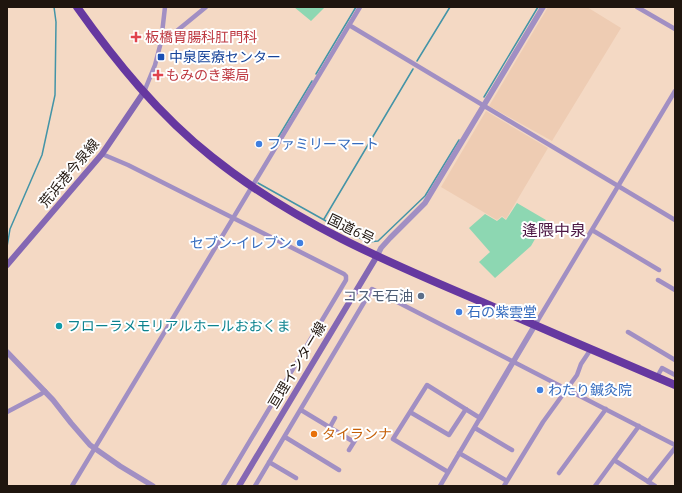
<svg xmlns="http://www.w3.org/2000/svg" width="682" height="493" font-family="Ubuntu,'Noto Sans JP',sans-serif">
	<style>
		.built { fill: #eeccb3 }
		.green { fill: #8dd7b2 }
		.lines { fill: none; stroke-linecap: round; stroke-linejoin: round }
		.stream { stroke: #4394a7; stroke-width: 1.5 }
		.minor { stroke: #a18fc3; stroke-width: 4.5 }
		.tertiary { stroke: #a18fc3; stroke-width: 5.5 }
		.secondary { stroke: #8467b3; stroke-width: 6 }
		.trunk { stroke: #6638a0; stroke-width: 8 }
		.health-dot { fill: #e0444e; stroke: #fff; stroke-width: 1.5 }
		.transit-dot { fill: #1a4fb4; stroke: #fff; stroke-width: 1.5 }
		.shop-dot { fill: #3f7fe0; stroke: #fff; stroke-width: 1.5 }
		.service-dot { fill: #5c6f8a; stroke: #fff; stroke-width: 1.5 }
		.culture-dot { fill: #0f9aa8; stroke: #fff; stroke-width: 1.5 }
		.food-dot { fill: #e8710a; stroke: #fff; stroke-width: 1.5 }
		.labels { text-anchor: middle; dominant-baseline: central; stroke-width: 4; stroke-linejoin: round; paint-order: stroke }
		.health-label { font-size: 14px; fill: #be3a42; stroke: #fff; text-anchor: start }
		.transit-label { font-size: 14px; fill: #164399; stroke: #fff; text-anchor: start }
		.shop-label { font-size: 14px; fill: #366cbe; stroke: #fff; text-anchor: start }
		.street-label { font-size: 14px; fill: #1f150e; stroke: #fff }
		.service-label { font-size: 14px; fill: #4e5e75; stroke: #fff; text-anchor: end }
		.culture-label { font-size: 14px; fill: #0d838f; stroke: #fff; text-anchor: start }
		.food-label { font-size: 14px; fill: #c56008; stroke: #fff; text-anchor: start }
		.quarter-label { font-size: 16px; fill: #4d1845; stroke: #fff }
	</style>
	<rect width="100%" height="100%" fill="#f4d9c4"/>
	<path class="built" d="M548 7H587L621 28 552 141 489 106Z
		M486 111 548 148 506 219 502 216 497 220 441 187Z"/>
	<path class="green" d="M294 7H325L311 21Z
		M517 203 546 220 531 246 495 278 479 262 490 252 469 228 485 214 497 221 502 217 506 220Z"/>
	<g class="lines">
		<path class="stream" d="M417 61 450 7
			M316 74 356 7
			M484 97 538 7
			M273 146 312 81
			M258 183 326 221 368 242 378 241 425 196 459 140
			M324 219 413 69
			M7 247 10 229 42 155 55 95 56 22 54 7"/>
		<path class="minor" d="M637 7 675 29
			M349 25 675 220
			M161 42 173 34 206 7
			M144 92 155 65 161 42 165 7
			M102 154 128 165 344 274 346 276V280L223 486
			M592 230 659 270
			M658 280 675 290
			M535 325 675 91
			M628 332 675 360
			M657 377 662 368 675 375
			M301 410 354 442
			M7 412 41 394 45 391
			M410 412 449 435 466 409
			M330 427 335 418
			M475 428 512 450
			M285 437 339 470
			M349 450 359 434
			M459 453 507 481
			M614 460 655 486
			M269 462 296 478
			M559 473 606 409
			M648 482 675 448
			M72 486 360 7
			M255 486 372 289 675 445
			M440 486 480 418 427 385 393 439 448 472
			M504 486 543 422 577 375 581 364 591 349
			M595 486 639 426"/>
		<path class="tertiary" d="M377 256 381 248 390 238 425 203 543 7
			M7 352 53 400 71 423 90 445 120 466 153 486
			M480 418 535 325"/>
		<path class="secondary" d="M7 265 102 154 144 92
			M239 486 377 256"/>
		<path class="trunk" d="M77 7C116 62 159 115 212 157 293 222 387 262 482 302 546 330 611 358 675 385"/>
	</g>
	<g class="health-dot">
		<path d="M134 31h4v4h4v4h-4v4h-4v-4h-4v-4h4z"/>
		<path d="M156 69h4v4h4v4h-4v4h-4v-4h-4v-4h4z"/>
	</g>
	<rect class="transit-dot" x="157" y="53" width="8" height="8" rx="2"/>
	<g class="shop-dot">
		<circle cx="259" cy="144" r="4"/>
		<circle cx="300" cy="243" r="4"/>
		<circle cx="459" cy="312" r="4"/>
		<circle cx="540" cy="390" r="4"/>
	</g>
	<circle class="service-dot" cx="421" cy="296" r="4"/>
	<circle class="culture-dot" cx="59" cy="326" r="4"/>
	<circle class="food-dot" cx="314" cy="434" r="4"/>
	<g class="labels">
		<g class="health-label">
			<text x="145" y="37">板橋胃腸科肛門科</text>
			<text x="166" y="75">もみのき薬局</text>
		</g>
		<g class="transit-label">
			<text x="169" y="57">中泉医療センター</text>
		</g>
		<g class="shop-label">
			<text x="267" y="144">ファミリーマート</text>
			<text x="292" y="243" text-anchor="end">セブン-イレブン</text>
			<text x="467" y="312">石の紫雲堂</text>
			<text x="548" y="390">わたり鍼灸院</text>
		</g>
		<g class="street-label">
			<text transform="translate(69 173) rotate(-50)">荒浜港今泉線</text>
			<text transform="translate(351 229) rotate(26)">国道6号</text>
			<text transform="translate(297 365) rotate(-59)">亘理インター線</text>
		</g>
		<g class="service-label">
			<text x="413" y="296">コスモ石油</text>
		</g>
		<g class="culture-label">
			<text x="67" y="326">フローラメモリアルホールおおくま</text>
		</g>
		<g class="food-label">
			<text x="322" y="434">タイランナ</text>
		</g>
		<g class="quarter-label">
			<text x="554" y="230">逢隈中泉</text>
		</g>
	</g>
	<rect width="682" height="493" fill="none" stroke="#1f150e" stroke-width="16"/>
</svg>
